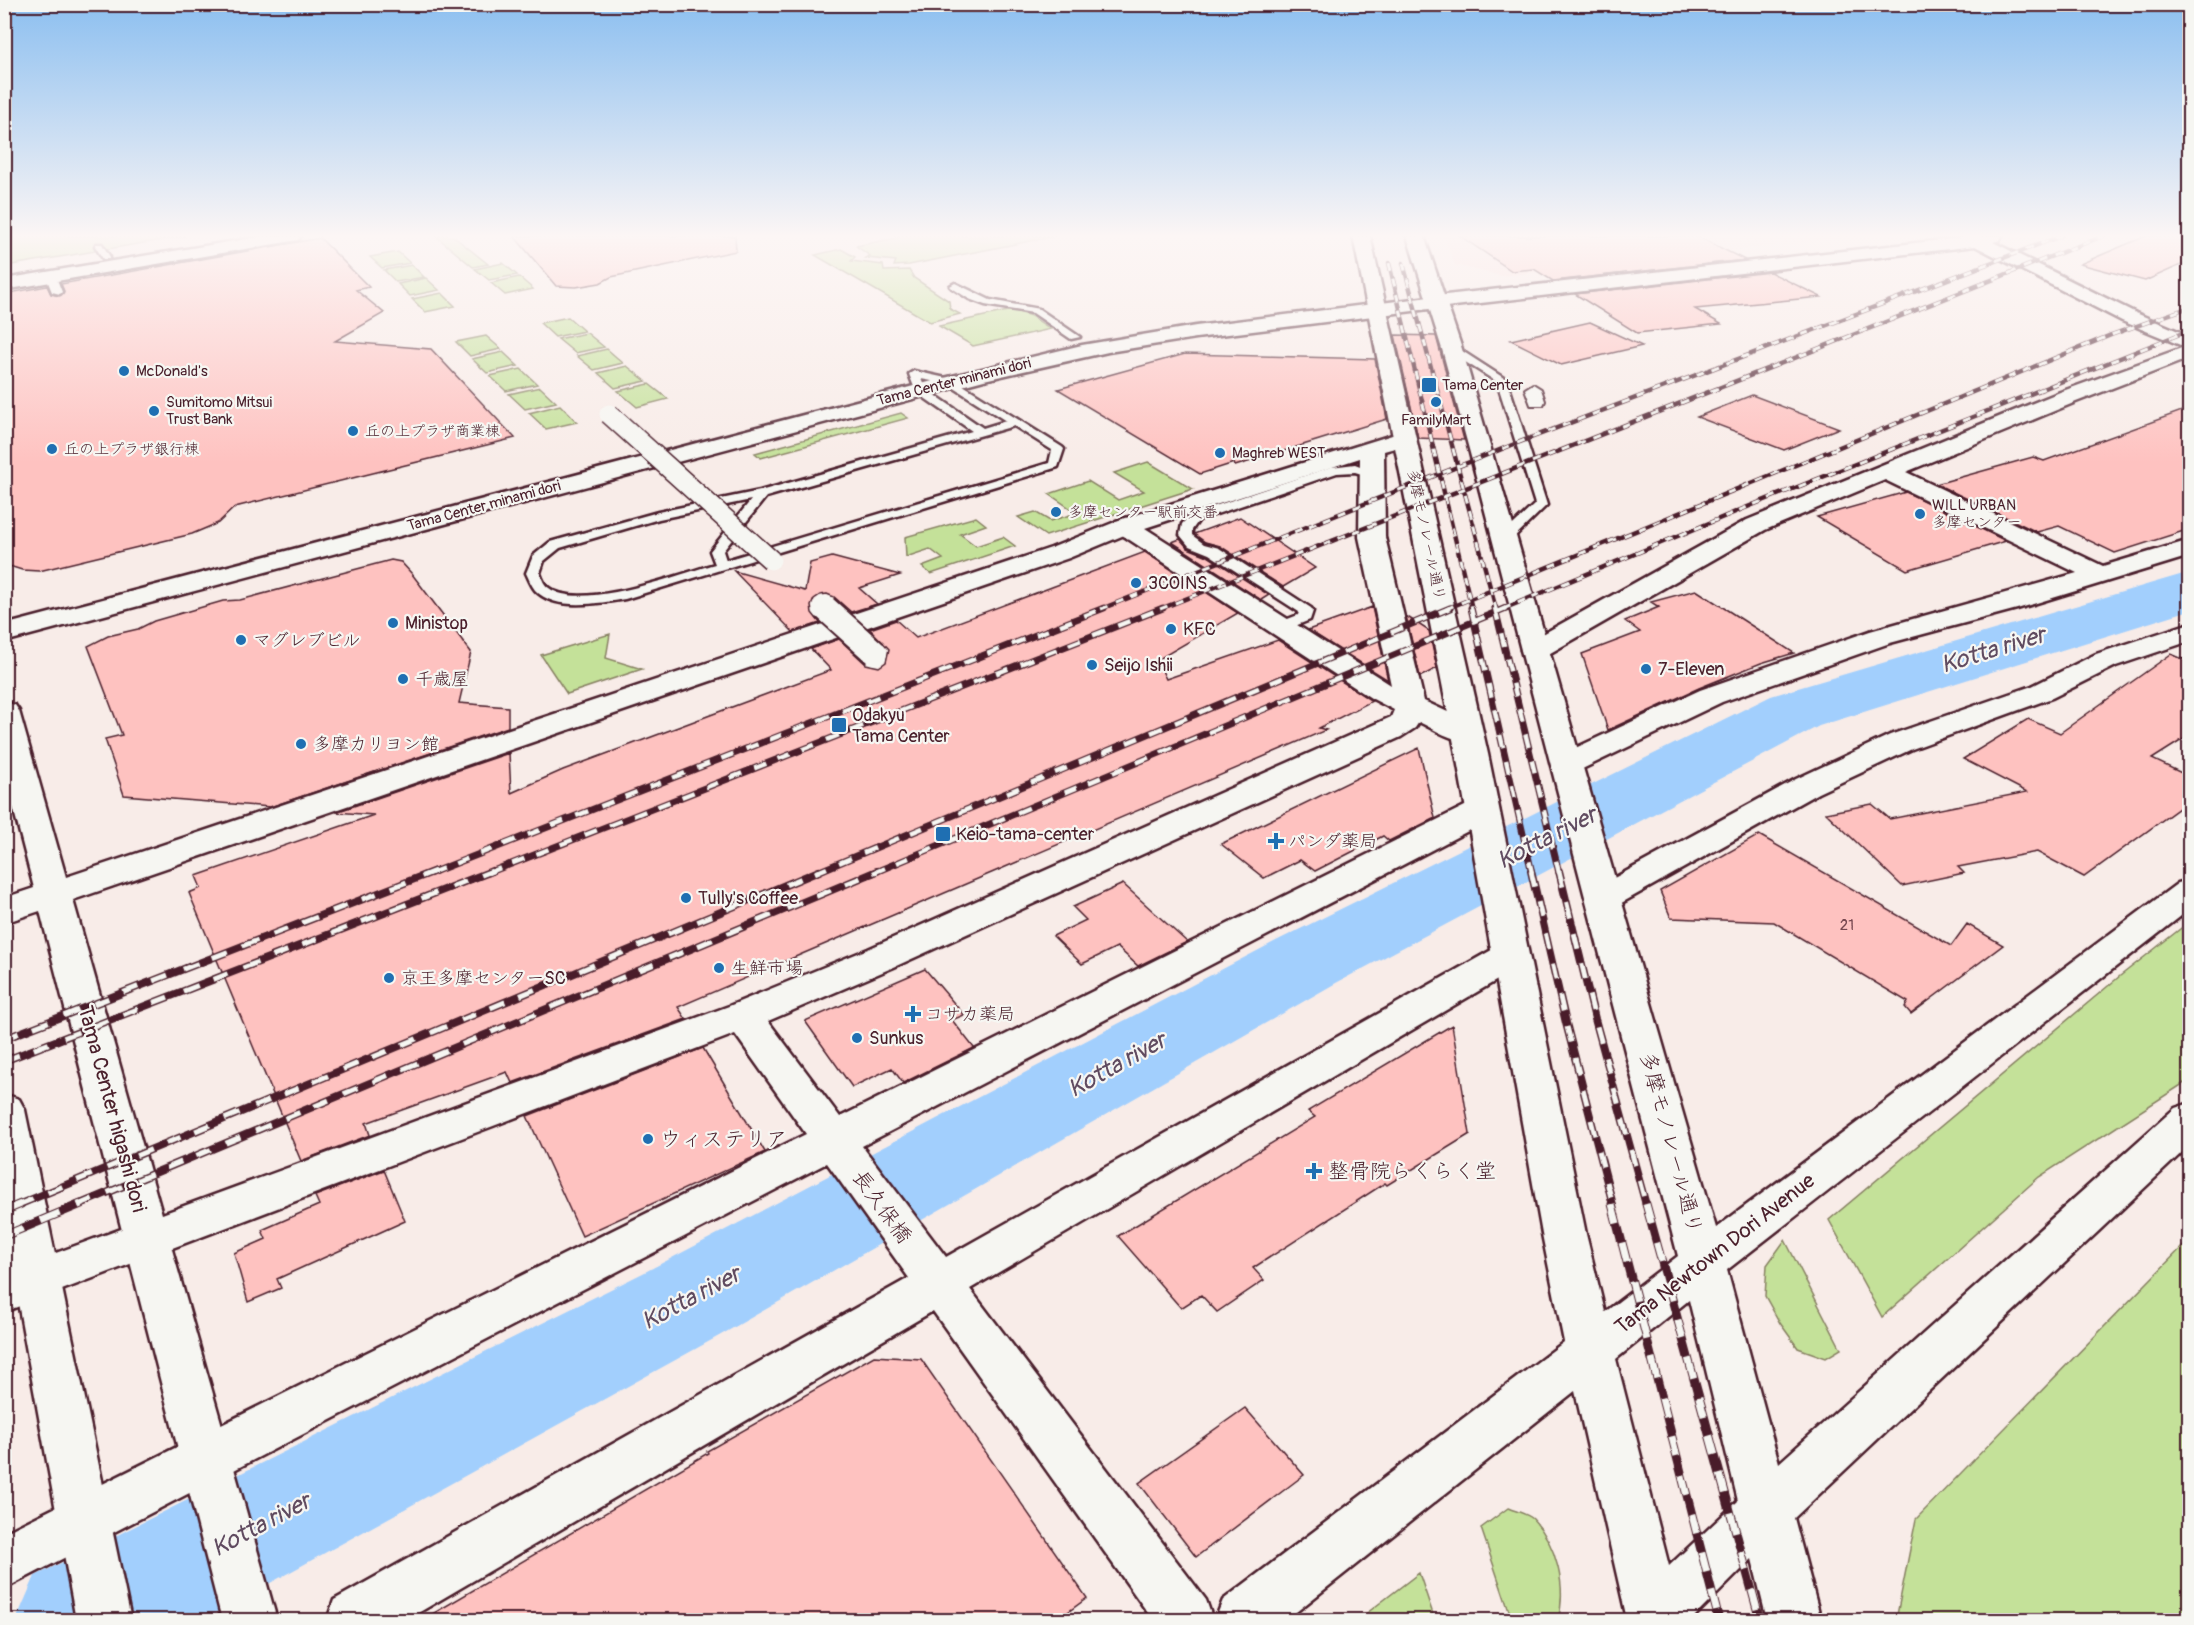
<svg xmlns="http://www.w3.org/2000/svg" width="2194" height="1625" font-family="Pangolin,'Klee One',sans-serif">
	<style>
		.built { fill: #fadfdc }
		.green { fill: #c4e199; stroke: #878062; stroke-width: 1.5 }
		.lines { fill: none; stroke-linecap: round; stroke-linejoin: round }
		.river { fill: #a2cffd; fill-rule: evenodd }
		.building { fill: #fec2c0; stroke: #4a1f2b; stroke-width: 1.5 }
		.service-casing { stroke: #4a1f2b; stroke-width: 5 }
		.pedestrian-casing { stroke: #4a1f2b; stroke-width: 4 }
		.minor-casing { stroke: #4a1f2b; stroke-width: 5 }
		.tertiary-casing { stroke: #4a1f2b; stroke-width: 5 }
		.secondary-casing { stroke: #4a1f2b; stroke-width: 5 }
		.service { fill: #f6f6f2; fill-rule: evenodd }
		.pedestrian { fill: #f6f6f2; fill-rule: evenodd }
		.minor { fill: #f6f6f2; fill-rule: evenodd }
		.tertiary { fill: #f6f6f2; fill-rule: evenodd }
		.secondary { fill: #f6f6f2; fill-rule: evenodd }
		.rail-far3-casing { stroke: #4a1f2b; stroke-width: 4.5 }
		.rail-far2-casing { stroke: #4a1f2b; stroke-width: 7 }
		.rail-far1-casing { stroke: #4a1f2b; stroke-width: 8 }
		.rail-casing { stroke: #4a1f2b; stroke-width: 9 }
		.rail-far3 { stroke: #f6f6f2; stroke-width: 3; stroke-dasharray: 8; stroke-linecap: butt }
		.rail-far2 { stroke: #f6f6f2; stroke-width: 4.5; stroke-dasharray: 13; stroke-linecap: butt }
		.rail-far1 { stroke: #f6f6f2; stroke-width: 5; stroke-dasharray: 16; stroke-linecap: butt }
		.rail { stroke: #f6f6f2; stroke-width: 7; stroke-dasharray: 20; stroke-linecap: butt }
		.pedestrian-bridge-far1-casing { stroke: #4a1f2b; stroke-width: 22; stroke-linecap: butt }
		.pedestrian-bridge-casing { stroke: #4a1f2b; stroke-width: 28; stroke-linecap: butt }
		.pedestrian-bridge-far1 { stroke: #f6f6f2; stroke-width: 19 }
		.pedestrian-bridge { stroke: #f6f6f2; stroke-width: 24 }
		.poi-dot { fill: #1f6fb2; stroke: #f6f6f2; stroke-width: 2 }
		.labels { text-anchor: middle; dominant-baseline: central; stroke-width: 4.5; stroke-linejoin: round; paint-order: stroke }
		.far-poi-label { font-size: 15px; fill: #4a1f2b; stroke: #f6f6f2; text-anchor: start }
		.far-street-label { font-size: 15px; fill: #4a1f2b; stroke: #f6f6f2 }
		.number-label { font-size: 15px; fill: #774850 }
		.poi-label { font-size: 18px; fill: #4a1f2b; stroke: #f6f6f2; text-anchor: start }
		.near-street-label { font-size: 21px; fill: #4a1f2b; stroke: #f6f6f2 }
		.near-poi-label { font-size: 21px; fill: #4a1f2b; stroke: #f6f6f2; text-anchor: start }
		.near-water-label { font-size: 24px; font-style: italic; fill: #604b60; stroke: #f6f6f2 }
	</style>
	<rect width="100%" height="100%" fill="#f8ece8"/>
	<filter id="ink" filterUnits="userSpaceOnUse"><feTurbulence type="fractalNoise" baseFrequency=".0167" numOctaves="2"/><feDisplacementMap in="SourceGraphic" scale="12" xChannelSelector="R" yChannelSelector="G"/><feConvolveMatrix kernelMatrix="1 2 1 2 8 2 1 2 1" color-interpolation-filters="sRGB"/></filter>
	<g filter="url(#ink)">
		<path class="built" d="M1444 236H1863L1502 276 1455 265Z"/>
		<path class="green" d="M5 236H186L5 266Z
			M436 236H453L488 264 473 267Z
			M906 236H1056L909 265 894 266 896 261 866 258 870 256 856 246Z
			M841 249 855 257 851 261 883 265 884 271 909 270 914 278 949 301 950 309 960 314 930 322 815 255Z
			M398 252 410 263 382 268 370 257Z
			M503 263 517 275 489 280 475 269Z
			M412 265 424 277 396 282 384 270Z
			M519 277 533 289 505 295 491 283Z
			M426 278 439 290 410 296 398 284Z
			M442 293 455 306 425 312 412 299Z
			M1012 310 1031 316 1051 329 973 346 939 326Z
			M568 317 584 331 555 337 540 323Z
			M587 333 604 347 575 353 558 339Z
			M486 336 501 349 470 356 456 342Z
			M607 349 623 363 594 370 577 356Z
			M503 352 518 366 487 373 472 359Z
			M627 366 646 381 615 388 598 373Z
			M521 369 537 384 506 391 490 376Z
			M649 384 668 399 637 407 618 391Z
			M540 387 556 402 525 409 509 394Z
			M560 405 577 422 546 429 529 413Z
			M901 413 908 418 761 458 755 453Z
			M1148 462 1193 489 1046 536 1018 517 1035 512 1050 521 1077 513 1049 494 1088 481 1118 500 1144 491 1114 473Z
			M976 517 986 525 960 534 976 546 1003 537 1015 546 931 574 922 567 943 559 930 549 906 557 905 537Z
			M610 634 606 658 642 669 567 694 541 655Z
			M2189 922V1080L2039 1177 1882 1317 1829 1220 2120 976Z
			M1785 1240 1841 1349 1826 1358 1798 1348 1780 1323 1765 1296 1767 1265Z
			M2189 1240V1620H1896L1916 1519Z
			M1508 1508C1515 1511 1528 1514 1533 1519 1557 1545 1567 1587 1558 1620H1512L1481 1528Z
			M1419 1573 1435 1620H1358Z"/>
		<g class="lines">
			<path class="river" d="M2190 572V610L1819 726 1336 983 719 1336 203 1620H16L35 1576 645 1272 1276 941 1771 696Z"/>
		</g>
		<path class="building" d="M514 236H735L736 251 611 277 600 283 576 287 556 286Z
			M1460 236H1697L1745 260 1553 281 1534 269 1512 271Z
			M2146 236H2190V261L2145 281 2080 264Z
			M320 238 369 287 356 290 384 313 335 341 431 349 515 438 235 507 218 523 192 534 39 571 22 570 9 566 4 549V294L47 286 51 294 59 296 64 291 61 284Z
			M1770 272 1821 297 1695 309 1721 324 1637 333 1575 294Z
			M1590 322 1642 346 1561 365 1511 340Z
			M1395 335 1436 336 1464 440 1418 438Z
			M1185 354 1375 359 1387 419 1235 466 1234 463 1200 474 1058 389Z
			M1752 395 1839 428 1784 450 1697 417Z
			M2190 408V529L2115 553 2059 526 2037 532 1936 484 2033 457 2044 461Z
			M1906 492 2006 541 1907 570 1817 517Z
			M1240 517 1315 568 1283 587 1220 546 1205 542 1194 534Z
			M1180 539 1188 548 1208 556 1269 595 1261 600 1172 542Z
			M1145 552 1238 613 1157 660 1166 679 1278 640 1372 701 1319 728 1326 730 678 1007 686 1019 512 1083 507 1072 366 1123 370 1135 301 1161 189 893 201 888 196 876 374 815 336 812 509 753 511 793 563 770 831 670 811 649 839 639 866 664 879 667 886 662 889 649 870 629 896 620 916 638Z
			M832 557 900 575 859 588 877 604 851 612 834 597 827 594 820 595 814 599 811 606 812 613 820 623 793 632 734 571 805 591 810 563Z
			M391 560 401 562 412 574 471 652 459 703 508 707V727L270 807 124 795 105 739 122 735 88 646 108 636 138 629 154 621 223 601 240 600Z
			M1696 590 1794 653 1761 663 1699 688 1608 730 1582 654 1640 632 1625 621 1659 607 1651 602Z
			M1372 607 1388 680 1308 630Z
			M1406 616 1429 631 1437 668 1420 677Z
			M2171 654 2190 662V735L2152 759 2190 777V800L2084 877 2037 852 1958 867 1964 873 1902 886 1826 813 1872 804 1890 819 2027 792 1963 759 2028 719 2060 733Z
			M1419 748 1435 818 1389 841 1383 836 1315 871 1300 860 1264 878 1221 844Z
			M1759 835 1951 946 1967 924 2003 945 1911 1014 1905 1007 1908 1002 1774 922 1671 918 1660 891Z
			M1123 884 1187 942 1138 966 1117 947 1082 964 1053 936 1086 920 1073 907Z
			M925 969 964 1015 952 1020 974 1048 903 1083 892 1068 852 1087 805 1021Z
			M1452 1025 1470 1134 1387 1185 1385 1183 1253 1268 1264 1280 1217 1312 1201 1295 1181 1308 1118 1236 1315 1117 1308 1111Z
			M703 1048 765 1152 582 1236 527 1116Z
			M384 1170 405 1221 277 1279 281 1288 248 1302 234 1253 266 1239 262 1230 319 1205 315 1196Z
			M874 1356 921 1359 1087 1598 1057 1620H422L708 1453 707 1451Z
			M1245 1408 1304 1475 1196 1557 1139 1483Z"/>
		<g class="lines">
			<defs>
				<path id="service" d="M96 244H102L110 257 109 259H103L95 246Z
					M51 274 56 277 62 292 60 294 52 292 46 277Z
					M955 283 990 300 1039 309 1080 337 1071 339 1033 313 985 305 969 299 952 288 950 286Z
					M1448 347H1456L1507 380 1547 505 1509 542H1499L1498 539 1535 504 1497 382 1448 351Z
					M914 371 955 380 1062 447 1064 449 1058 467 625 599C599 603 555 612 535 590 531 585 529 579 526 573L533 556 550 542 658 512 760 491 972 431 916 392 909 374ZM921 379 948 384 1006 421 983 428 925 388ZM1014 426 1052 450 1049 463 726 560 723 551 766 497ZM751 500 710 551 715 564C680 574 580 612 549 588 544 585 542 579 540 573L544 561 560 548 659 519Z
					M1355 464 1378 473 1372 477 1355 472 1337 473 1199 520 1192 530V535L1204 544 1219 548 1311 608 1313 611 1310 620 1285 630H1275L1273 627 1275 624 1298 615 1299 612 1209 554 1189 546 1180 535 1182 524 1191 514 1331 467Z"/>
				<path id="pedestrian" d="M1533 384 1541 389 1545 401 1543 405H1531L1525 389Z"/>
				<path id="minor" d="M2190 345V358L2076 402 1906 472 2103 566 2190 540V556L2017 609 1890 643 1722 702 1578 771 1567 774 1556 771 1551 764 1556 757 1700 690 1870 631 2077 573 1885 480 1765 530 1545 656 1535 659 1525 656 1521 650 1525 644 1747 520 2060 392Z
					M1405 431 1413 433 1416 438 1413 443 1384 451 1385 537 1424 701 1478 726 1482 733 1478 740C1457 745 1438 731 1419 722L1415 728 1401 737 894 967 768 1021 840 1117 1471 803 1483 800 1495 803 1499 810 1495 817 862 1146 946 1257 1497 947 1510 943 1523 947 1528 956 1523 965 970 1289 1206 1600 1213 1620H1153L933 1311 406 1620H327L334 1600 909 1278 827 1163 4 1589V1533L806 1134 735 1034 4 1312V1272L729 1006 868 949 1391 717 1394 710 1371 698 1116 531 1112 526 1116 521ZM1360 458 1359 537 1391 685 1145 528Z
					M2190 623V641L2116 666 2052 698 1912 749 1818 793 1616 906 1604 910 1592 906 1586 898 1592 890 1796 779 1890 735 2032 686 2096 654Z"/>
				<path id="tertiary" d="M264 236H301L298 240 292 241 4 290V279Z
					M1960 236H2002L2000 240 1993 242 2136 313 2190 336V349L2122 321 1975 246 1437 308 1196 338 1108 352 984 380 4 642V625L944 378 1082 345 1196 326 1437 296 1960 238Z
					M1125 518 1134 521 1138 526 1134 531 1069 558 73 900 277 1620H222L40 911 4 923V898L34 888 4 772V702L15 705 19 711 66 877 1051 548Z
					M4 1094 19 1099 25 1110 131 1620H76L4 1226Z"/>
				<path id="secondary" d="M1353 236H1370L1488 754 1586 1234 1605 1312 1678 1256 1470 453 1442 349 1407 236H1424L1462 349 1716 1228 2178 883 2190 880V909L1727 1270 1779 1463 2175 1108 2190 1103V1145L1794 1518 1821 1620H1767L1752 1559 1691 1620H1625L1626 1615 1575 1391 1286 1620H1215L1223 1600 1564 1342 1542 1234 1456 754ZM1689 1300 1738 1501 1669 1566 1616 1359Z"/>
			</defs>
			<use href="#service" class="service-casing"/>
			<use href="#pedestrian" class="pedestrian-casing"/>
			<use href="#minor" class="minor-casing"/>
			<use href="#tertiary" class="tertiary-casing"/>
			<use href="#secondary" class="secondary-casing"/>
			<use href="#service" class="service"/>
			<use href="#pedestrian" class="pedestrian"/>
			<use href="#minor" class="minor"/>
			<use href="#tertiary" class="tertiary"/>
			<use href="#secondary" class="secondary"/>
			<defs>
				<path id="rail-far3" d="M1389 263 1472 609
					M1403 263 1496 609
					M1101 609 1512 445 2061 236
					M1160 609 2103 236
					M1446 609 2111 335 2190 307
					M1503 609 1745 508 2190 330"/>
				<path id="rail-far2" d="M1471 608 1532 873
					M1495 608 1559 873
					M431 873 1104 608
					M488 873 1163 608
					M815 873 1450 608
					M873 873 1506 608"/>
				<path id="rail-far1" d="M1531 871 1566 1023 1613 1205
					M1559 871 1595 1019 1646 1205
					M4 1039 435 871
					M4 1061 492 871
					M18 1205 819 871
					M78 1205 877 871"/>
				<path id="rail" d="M1612 1204 1719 1620
					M1646 1204 1760 1620
					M4 1211 21 1204
					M4 1236 81 1204"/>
			</defs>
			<use href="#rail-far3" class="rail-far3-casing"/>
			<use href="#rail-far2" class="rail-far2-casing"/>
			<use href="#rail-far1" class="rail-far1-casing"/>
			<use href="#rail" class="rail-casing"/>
			<use href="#rail-far3" class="rail-far3"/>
			<use href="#rail-far2" class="rail-far2"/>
			<use href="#rail-far1" class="rail-far1"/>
			<use href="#rail" class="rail"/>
			<defs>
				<path id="pedestrian-bridge-far1" d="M609 414 771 560"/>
				<path id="pedestrian-bridge" d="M825 608 875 653"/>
			</defs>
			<use href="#pedestrian-bridge-far1" class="pedestrian-bridge-far1-casing"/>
			<use href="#pedestrian-bridge" class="pedestrian-bridge-casing"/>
			<use href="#pedestrian-bridge-far1" class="pedestrian-bridge-far1"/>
			<use href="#pedestrian-bridge" class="pedestrian-bridge"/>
		</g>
	</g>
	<linearGradient id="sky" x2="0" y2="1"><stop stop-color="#8cbff0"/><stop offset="0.51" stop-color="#fcf6f5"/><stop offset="1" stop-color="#fcf6f5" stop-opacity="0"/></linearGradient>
	<rect width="2194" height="463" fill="url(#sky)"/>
	<g class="poi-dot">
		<circle cx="124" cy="371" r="6"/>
		<rect x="1421" y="377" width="16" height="16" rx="3"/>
		<circle cx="1436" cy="402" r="6"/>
		<circle cx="154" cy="411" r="6"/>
		<circle cx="353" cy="431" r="6"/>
		<circle cx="52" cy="449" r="6"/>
		<circle cx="1220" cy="453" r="6"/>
		<circle cx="1056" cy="512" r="6"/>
		<circle cx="1920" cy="514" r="6"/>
		<circle cx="1136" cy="583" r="6"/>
		<circle cx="393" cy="623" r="6"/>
		<circle cx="1171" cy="629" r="6"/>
		<circle cx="241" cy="640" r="6"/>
		<circle cx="1092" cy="665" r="6"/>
		<circle cx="1646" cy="669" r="6"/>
		<circle cx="403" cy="679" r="6"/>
		<rect x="831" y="717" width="16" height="16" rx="3"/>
		<circle cx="301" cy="744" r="6"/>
		<rect x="935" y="826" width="16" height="16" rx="3"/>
		<path d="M1273 832h6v6h6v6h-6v6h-6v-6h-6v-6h6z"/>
		<circle cx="686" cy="898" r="6"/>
		<circle cx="719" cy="968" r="6"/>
		<circle cx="389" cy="978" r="6"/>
		<path d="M910 1005h6v6h6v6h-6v6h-6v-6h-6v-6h6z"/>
		<circle cx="857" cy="1038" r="6"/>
		<circle cx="648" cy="1139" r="6"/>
		<path d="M1311 1162h6v6h6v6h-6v6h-6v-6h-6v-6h6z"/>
	</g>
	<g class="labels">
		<g class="far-poi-label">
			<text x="136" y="371">McDonald's</text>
			<text x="1442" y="385">Tama Center</text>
			<text x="166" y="402">Sumitomo Mitsui<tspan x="166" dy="17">Trust Bank</tspan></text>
			<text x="1436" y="420" text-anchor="middle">FamilyMart</text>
			<text x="365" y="431">丘の上プラザ商業棟</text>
			<text x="64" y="449">丘の上プラザ銀行棟</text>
			<text x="1232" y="453">Maghreb WEST</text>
			<text x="1932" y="505">WILL URBAN<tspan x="1932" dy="17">多摩センター</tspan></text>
			<text x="1068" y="512">多摩センター駅前交番</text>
		</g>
		<g class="far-street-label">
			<text transform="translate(954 382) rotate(-14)">Tama Center minami dori</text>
			<text transform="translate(484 506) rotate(-15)">Tama Center minami dori</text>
			<text transform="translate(1426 535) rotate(78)">多摩モノレール通り</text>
		</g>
		<g class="number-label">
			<text x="1847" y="925">21</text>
		</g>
		<g class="poi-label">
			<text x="1148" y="583">3COINS</text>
			<text x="405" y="623">Ministop</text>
			<text x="1183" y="629">KFC</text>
			<text x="253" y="640">マグレブビル</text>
			<text x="1104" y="665">Seijo Ishii</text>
			<text x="1658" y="669">7-Eleven</text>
			<text x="415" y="679">千歳屋</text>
			<text x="852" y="715">Odakyu<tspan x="852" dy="21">Tama Center</tspan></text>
			<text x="313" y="744">多摩カリヨン館</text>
			<text x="956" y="834">Keio-tama-center</text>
			<text x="1288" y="841">パンダ薬局</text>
			<text x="698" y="898">Tully's Coffee</text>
			<text x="731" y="968">生鮮市場</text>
			<text x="401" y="978">京王多摩センターSC</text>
			<text x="925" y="1014">コサカ薬局</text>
			<text x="869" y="1038">Sunkus</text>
		</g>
		<g class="near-street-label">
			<text transform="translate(112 1109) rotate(75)">Tama Center higashi dori</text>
			<text transform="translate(1671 1143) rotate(75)">多摩モノレール通り</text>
			<text transform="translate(882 1207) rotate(54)">長久保橋</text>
			<text transform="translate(1715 1254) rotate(-38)">Tama Newtown Dori Avenue</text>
		</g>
		<g class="near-poi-label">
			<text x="660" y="1139">ウィステリア</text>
			<text x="1328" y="1171">整骨院らくらく堂</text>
		</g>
		<g class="near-water-label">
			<text transform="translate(1993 650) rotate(-17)">Kotta river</text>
			<text transform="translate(1547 838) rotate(-27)">Kotta river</text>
			<text transform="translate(1117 1065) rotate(-29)">Kotta river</text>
			<text transform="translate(691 1298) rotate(-28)">Kotta river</text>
			<text transform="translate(261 1525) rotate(-28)">Kotta river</text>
		</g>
	</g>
	<rect width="2194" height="1625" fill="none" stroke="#f6f6f2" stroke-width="24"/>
	<rect x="12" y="12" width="2170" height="1601" fill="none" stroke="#4a1f2b" stroke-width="2" filter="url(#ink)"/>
</svg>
